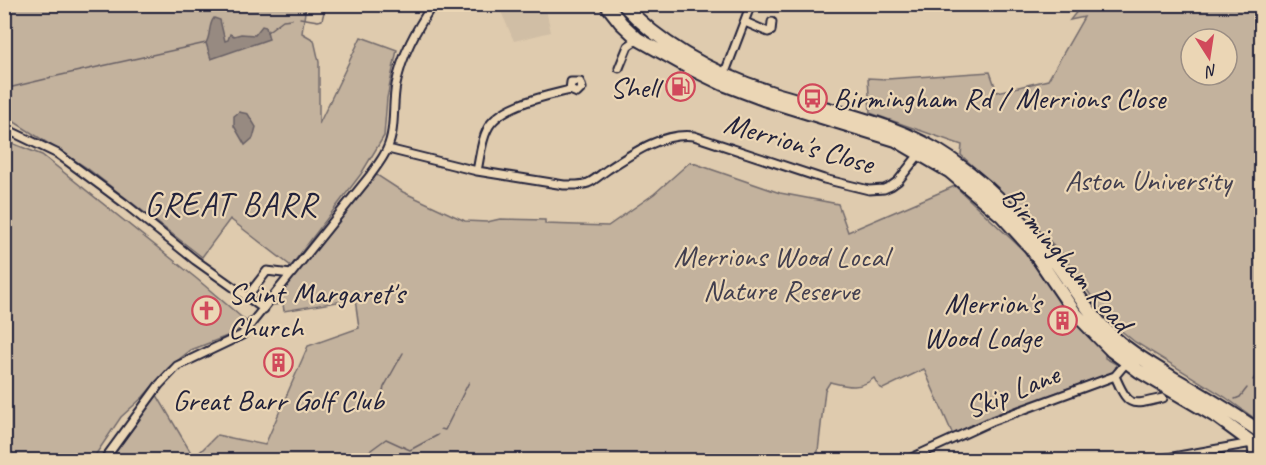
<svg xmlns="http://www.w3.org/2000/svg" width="1266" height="465" font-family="Caveat,sans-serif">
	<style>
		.built { fill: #d0bea5 }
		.green { fill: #c3b29d; stroke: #726a6c; stroke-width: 1.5; fill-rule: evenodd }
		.water { fill: #978a81; stroke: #686065; stroke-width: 1.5 }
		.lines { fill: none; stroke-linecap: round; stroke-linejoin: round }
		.stream { stroke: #686065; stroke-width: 1.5 }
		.street-casing { stroke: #22223b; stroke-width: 11 }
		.highway-casing { stroke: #22223b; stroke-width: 16 }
		.street { stroke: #ebd6b5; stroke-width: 7 }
		.highway { stroke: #ebd6b5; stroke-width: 12 }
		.labels { text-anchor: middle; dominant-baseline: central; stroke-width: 4.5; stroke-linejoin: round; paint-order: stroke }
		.poi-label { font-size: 30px; fill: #22223b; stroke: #ebd6b5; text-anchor: end }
		.street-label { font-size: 30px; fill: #22223b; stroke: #ebd6b5 }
		.park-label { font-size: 30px; fill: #423f4f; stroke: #ebd6b5 }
		.quarter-label { font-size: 33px; letter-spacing: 1.5px; fill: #22223b; stroke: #ebd6b5 }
	</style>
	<rect width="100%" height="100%" fill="#dfcbae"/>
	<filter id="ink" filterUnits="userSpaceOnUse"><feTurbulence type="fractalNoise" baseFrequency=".0167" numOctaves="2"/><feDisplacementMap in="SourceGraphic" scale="12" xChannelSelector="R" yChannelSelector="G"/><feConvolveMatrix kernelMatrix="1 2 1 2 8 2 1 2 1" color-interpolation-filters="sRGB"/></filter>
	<g filter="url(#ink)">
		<path class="built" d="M498 5H545L551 32 514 41Z"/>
		<path class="green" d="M4 5H306L302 33 314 40 319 62V124L361 37 397 50 387 98 384 136 361 174 291 266 230 219 202 257 87 168 5 116Z
			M1082 5H1261V423L1225 397 1135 342 1108 320 1062 254 1019 209 961 155 962 145 870 113 868 78 887 79 990 72 997 92 1048 80 1084 17 1070 20ZM1191 39H1227V75H1191Z
			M4 140 42 155 197 279 247 322 235 333 191 350 168 368 143 397 121 417 92 460H5Z
			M690 162 780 193 838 204 848 232 955 186 1024 251 1059 299 1123 368 1105 355V358L1116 364 1115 371 1111 373 1018 406 953 435 924 369 883 389 879 387 874 378C860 390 847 386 830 382L825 390 817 460H740L717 454 721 460H110L157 395 194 458 217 435 265 445 308 346 359 328 355 299 284 311 283 304 274 305V300L373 177 377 175 403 192 465 221 487 222 500 219 545 220V224L608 226 654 194Z"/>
		<path class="water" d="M214 18 220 20 225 41 228 40 230 34 234 36 241 34 255 35 262 26 266 27 269 39 211 59 206 43C211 35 208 25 214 18Z
			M239 112 248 114 256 127 253 138 245 145 234 126V116Z"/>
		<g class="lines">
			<path class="stream" d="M300 18 318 21 322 20 326 4
				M267 32 283 20 292 19
				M48 78 206 43
				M4 89 46 79
				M1253 380 1262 367
				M382 396 384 387 403 353
				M1235 399 1240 397 1247 388
				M441 429 445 430 469 382
				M4 454 7 460
				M361 460 364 455 386 439 410 450 438 435"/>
			<defs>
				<path id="street" d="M745 22 768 32 771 31 772 22
					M619 68 628 46 638 39
					M724 75 751 4
					M4 128 58 154 124 203 195 260 264 309
					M388 149 477 171 564 185C572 185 580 186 588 183 595 180 601 174 607 170 633 153 663 132 694 136L824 179 869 190 884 189 891 186 898 181 917 157 922 154
					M477 171C480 157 481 142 487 130 498 105 546 96 570 90L577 93 582 88 580 82H571L570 90
					M246 298 267 271 291 274
					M1115 376C1129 409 1131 405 1163 398
					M104 460 159 385 177 366 242 335 369 177C375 168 383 159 387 149 396 130 392 105 396 85 402 54 416 30 433 4
					M907 460 992 421 1115 376 1126 363
					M1156 460 1252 443 1253 460"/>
				<path id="highway" d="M606 4 621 23 638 39 688 67 723 84 763 99 896 140 949 171 1002 216 1031 248 1075 313 1112 351 1139 371 1217 417 1262 450
					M623 4C662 47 715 74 770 92 831 112 898 122 952 160 991 187 1026 224 1055 262 1073 287 1088 312 1110 334 1129 352 1151 364 1173 378 1203 395 1233 413 1262 433"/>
			</defs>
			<use href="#street" class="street-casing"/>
			<use href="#highway" class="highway-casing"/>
			<use href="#street" class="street"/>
			<use href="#highway" class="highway"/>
		</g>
	</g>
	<defs>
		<symbol id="fuel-ring" viewBox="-11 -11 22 22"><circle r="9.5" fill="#ebd6b5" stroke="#d1495b" stroke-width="1.5"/><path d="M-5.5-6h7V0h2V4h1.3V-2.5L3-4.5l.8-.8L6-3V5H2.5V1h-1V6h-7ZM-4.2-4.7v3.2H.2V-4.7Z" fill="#d1495b"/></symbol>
		<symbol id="bus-ring" viewBox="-11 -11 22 22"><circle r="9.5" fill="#ebd6b5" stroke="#d1495b" stroke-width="1.5"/><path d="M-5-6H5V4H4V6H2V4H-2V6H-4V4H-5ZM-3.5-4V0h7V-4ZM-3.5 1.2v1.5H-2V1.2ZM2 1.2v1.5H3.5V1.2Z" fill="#d1495b"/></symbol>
		<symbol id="church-ring" viewBox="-11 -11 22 22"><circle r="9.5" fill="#ebd6b5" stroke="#d1495b" stroke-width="1.5"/><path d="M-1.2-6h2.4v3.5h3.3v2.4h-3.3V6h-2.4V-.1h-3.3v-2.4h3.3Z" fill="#d1495b"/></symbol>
		<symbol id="building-ring" viewBox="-11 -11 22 22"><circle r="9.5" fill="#ebd6b5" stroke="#d1495b" stroke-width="1.5"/><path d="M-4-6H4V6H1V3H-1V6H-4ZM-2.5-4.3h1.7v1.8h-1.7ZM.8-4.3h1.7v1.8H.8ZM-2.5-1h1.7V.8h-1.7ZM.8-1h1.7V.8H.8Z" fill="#d1495b"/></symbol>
	</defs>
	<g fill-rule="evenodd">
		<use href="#fuel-ring" x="664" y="70" width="33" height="33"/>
		<use href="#bus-ring" x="796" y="82" width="33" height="33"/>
		<use href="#church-ring" x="190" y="294" width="33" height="33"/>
		<use href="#building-ring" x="1046" y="304" width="33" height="33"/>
		<use href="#building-ring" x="262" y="346" width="33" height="33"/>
	</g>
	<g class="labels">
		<g class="poi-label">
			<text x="659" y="87">Shell</text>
			<text x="833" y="98" text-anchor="start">Birmingham Rd / Merrions Close</text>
			<text x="228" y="293" text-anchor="start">Saint Margaret's<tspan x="228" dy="34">Church</tspan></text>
			<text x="1041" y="303">Merrion's<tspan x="1041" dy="34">Wood Lodge</tspan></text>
			<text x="278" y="400" text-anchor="middle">Great Barr Golf Club</text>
		</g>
		<g class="street-label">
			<text transform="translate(799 143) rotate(16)">Merrion's Close</text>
			<text transform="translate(1067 259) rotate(49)">Birmingham Road</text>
			<text transform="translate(1012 391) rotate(-22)">Skip Lane</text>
		</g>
		<g class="park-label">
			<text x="1148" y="180">Aston University</text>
			<text x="781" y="256">Merrions Wood Local<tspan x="781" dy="34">Nature Reserve</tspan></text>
		</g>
		<g class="quarter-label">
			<text x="231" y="204">GREAT BARR</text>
		</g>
	</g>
	<rect width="1266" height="465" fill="none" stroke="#ebd6b5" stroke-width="24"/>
	<rect x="12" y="12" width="1242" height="441" fill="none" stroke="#22223b" stroke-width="2" filter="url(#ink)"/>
	<g transform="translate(1209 57) rotate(168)"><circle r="28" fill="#ebd6b5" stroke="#9b8e84" stroke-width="1.5"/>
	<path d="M0-4.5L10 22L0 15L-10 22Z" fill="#d1495b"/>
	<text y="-9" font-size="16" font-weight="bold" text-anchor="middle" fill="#22223b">N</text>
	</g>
</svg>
